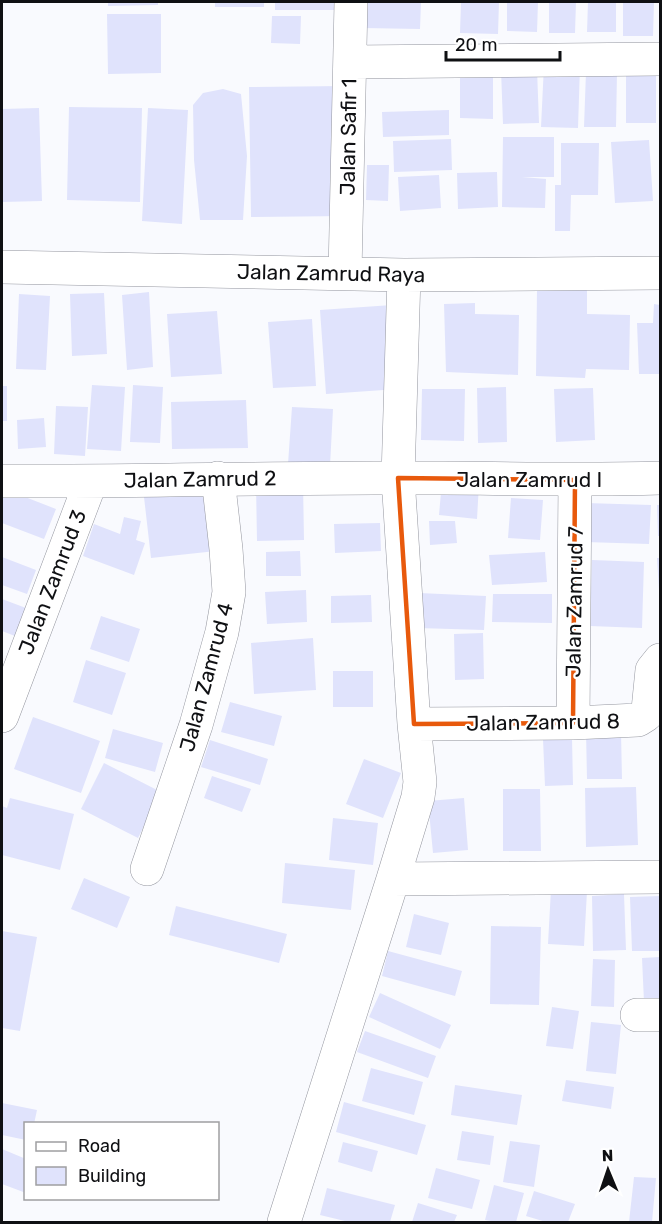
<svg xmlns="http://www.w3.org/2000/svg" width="662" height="1224" font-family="Rubik,sans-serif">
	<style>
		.building { fill: #e0e3fc }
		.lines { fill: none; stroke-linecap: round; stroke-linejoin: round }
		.minor-casing { stroke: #94969f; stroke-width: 34 }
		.minor { stroke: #fff; stroke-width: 33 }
		.marked { fill: none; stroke: #e8590c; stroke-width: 4.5; stroke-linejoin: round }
		.labels { text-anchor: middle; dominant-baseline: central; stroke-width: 4.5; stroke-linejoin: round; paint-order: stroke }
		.street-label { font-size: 21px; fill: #0f1013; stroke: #fff }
	</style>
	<rect width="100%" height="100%" fill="#f9fafe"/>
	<path class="building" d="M108 2H158V5L108 6Z
		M215 2H264V7H215Z
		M275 2H339V10H275Z
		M363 2H421L420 29 363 28Z
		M461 2H499L498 34 460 33Z
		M507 2H538L537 32 507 31Z
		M549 2H576L575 33H549Z
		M588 2H616V32H587Z
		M623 2H654L653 36H623Z
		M107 14H161V73L108 74Z
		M272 16H301L300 44 271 43Z
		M544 65 580 66 578 128 541 127Z
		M460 68 493 69V119L460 118Z
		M537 69 539 123 503 124 501 70Z
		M626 70H656V123H626Z
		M586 72 617 73 616 127H584Z
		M344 86 346 216 251 217 249 87Z
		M223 89 241 94 247 156 243 220H200L194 160 193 105 203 93Z
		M69 107 142 108 140 202 67 200Z
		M39 108 42 201 2 202V109Z
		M148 108 188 110 182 224 142 221Z
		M449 110V135L383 137 382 112Z
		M503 137H554V177H522L546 179 545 208 502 207Z
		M451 139 452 170 394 172 393 141Z
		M649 140 653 201 615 203 611 142Z
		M561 143H599L598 195H571L570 231H555V185H561Z
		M367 165H389L388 201 366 200Z
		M497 172 498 207 458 209 457 173Z
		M439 175 441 208 400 211 398 177Z
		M537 289 587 290V314L630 315 629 370 586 369 585 378 536 376Z
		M149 292 153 367 127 370 122 295Z
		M104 293 107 354 72 356 70 294Z
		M19 294 50 296 46 370 16 369Z
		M475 303V314L519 315 518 375 446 372 444 304Z
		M654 304 660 305V374H639L637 323H653Z
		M392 305 398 389 326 394 320 310Z
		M217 311 222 374 171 377 167 314Z
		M312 319 316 386 273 388 268 322Z
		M92 385 125 387 121 451 87 449Z
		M133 385 163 387 160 443 130 442Z
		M2 386H7V421H2Z
		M506 387 507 442 478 443 477 388Z
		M593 388 595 440 556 442 554 389Z
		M422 389H465L464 441 421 440Z
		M246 400 248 448 172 449 171 402Z
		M56 406 88 407 85 456 54 454Z
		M292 407 333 409 330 466 288 464Z
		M44 418 46 447 18 449 17 420Z
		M442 481 479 484 477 519 439 515Z
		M303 483 304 540 257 541 256 484Z
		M2 488 56 509 44 539 2 523Z
		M209 490 216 551 151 558 144 497Z
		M511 498 543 500 540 540 508 538Z
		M586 503 651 505 649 544 585 542Z
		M657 505H660V536H658Z
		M124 517 141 521 136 540 145 543 134 575 83 556 94 524 120 534Z
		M429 521H455L457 543 430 545Z
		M380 523 381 551 335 553 334 524Z
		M300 551 301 576H266V552Z
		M545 552 547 582 492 585 489 555Z
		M2 557 36 570 27 594 2 585Z
		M657 558H660V590H659Z
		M592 560 644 562 642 628 590 626Z
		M306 590 307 622 267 624 265 592Z
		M419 593 486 596 484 630 418 628Z
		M493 594H552V623L492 622Z
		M371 595 372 622 331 623V596Z
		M2 599 26 608 15 636 2 631Z
		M101 616 140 629 129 662 90 649Z
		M483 633 484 679 455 680 454 634Z
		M313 638 316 690 254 694 251 643Z
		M86 660 126 673 112 715 73 702Z
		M333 671H373V707H333Z
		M230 702 282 716 274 746 221 732Z
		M33 717 100 741 81 793 14 769Z
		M113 729 163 743 155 772 105 758Z
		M586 731 621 732 622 779H587Z
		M572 738 573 785 545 786 543 739Z
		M210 740 268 759 260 785 201 767Z
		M364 759 401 773 383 818 346 804Z
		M104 763 161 792 138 838 81 809Z
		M212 776 251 789 242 812 204 798Z
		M636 787 638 845 586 847 585 788Z
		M503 789H540L541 851H503Z
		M10 798 74 814 60 870 2 855V806L7 808Z
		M464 798 468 850 433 853 428 801Z
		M333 818 378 823 373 865 329 860Z
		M285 863 355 870 351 910 282 903Z
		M84 878 130 897 117 928 71 909Z
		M551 889 587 891 584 946 548 944Z
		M624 894 626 950 593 951 592 896Z
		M660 896V951H632L630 897Z
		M176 906 287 934 279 963 169 935Z
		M414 914 449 923 441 955 406 947Z
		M491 926 541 927 539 1005 490 1004Z
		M2 931 37 937 20 1031 2 1028Z
		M388 951 462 971 455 996 382 976Z
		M660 957V1001L644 1002 642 958Z
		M593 959 615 960 614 1007 591 1006Z
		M380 993 451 1025 440 1049 369 1017Z
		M552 1007 579 1011 573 1049 546 1046Z
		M591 1022 621 1025 616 1074 586 1071Z
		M365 1031 436 1056 428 1078 357 1052Z
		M371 1068 423 1082 414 1115 362 1101Z
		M566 1080 614 1087 611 1109 562 1101Z
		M455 1085 522 1095 517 1125 451 1115Z
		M344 1102 426 1125 417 1155 336 1132Z
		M2 1103 37 1110 34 1124H26V1140L2 1135Z
		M462 1131 494 1136 490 1165 457 1160Z
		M510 1141 540 1145 534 1187 503 1182Z
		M343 1142 378 1151 372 1172 338 1162Z
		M2 1149 26 1159V1193L2 1184Z
		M436 1168 480 1180 472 1209 428 1198Z
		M634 1177 656 1178 652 1222H629Z
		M494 1185 524 1193 516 1222H497L485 1220Z
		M327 1188 395 1205 390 1222H349L320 1215Z
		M534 1191 575 1204 568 1222H546L526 1216Z
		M418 1203 457 1215 454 1222H412Z"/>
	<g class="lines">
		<defs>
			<path id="minor" d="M350 62 660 59
				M2 267 404 275 660 273
				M345 273 351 2
				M2 481C126 482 250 478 374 478 470 477 565 481 660 478
				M2 716 91 481
				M573 723 575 480
				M414 724 573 723 638 720 646 715 648 710 652 670 660 660
				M147 869 196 725 222 632 229 592 226 549 218 478
				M393 879 660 877
				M637 1015H660
				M284 1222 393 879 418 797 420 782 414 724 398 478 404 275"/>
		</defs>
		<use href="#minor" class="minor-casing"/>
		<use href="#minor" class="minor"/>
	</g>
	<path class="marked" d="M398 478 575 480 573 723 414 724Z"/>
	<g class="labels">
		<g class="street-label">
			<text transform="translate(348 137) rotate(-89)">Jalan Safir 1</text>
			<text transform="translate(331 273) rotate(1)">Jalan Zamrud Raya</text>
			<text transform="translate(200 479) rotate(-1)">Jalan Zamrud 2</text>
			<text x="529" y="479">Jalan Zamrud I</text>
			<text transform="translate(52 582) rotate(-69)">Jalan Zamrud 3</text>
			<text transform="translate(574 602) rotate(-89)">Jalan Zamrud 7</text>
			<text transform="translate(206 677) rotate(-75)">Jalan Zamrud 4</text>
			<text transform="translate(543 722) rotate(-1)">Jalan Zamrud 8</text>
		</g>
	</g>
	<rect width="662" height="1224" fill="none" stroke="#0f1013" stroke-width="6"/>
	<rect x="24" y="1122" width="195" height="78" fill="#ffffff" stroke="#9f9fa1" stroke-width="1.5"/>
	<rect x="36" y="1142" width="30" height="9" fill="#ffffff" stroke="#9f9fa1" stroke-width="1.5"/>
	<text x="78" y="1152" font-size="18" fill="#0f1013">Road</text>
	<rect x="36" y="1167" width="30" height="18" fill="#e0e3fc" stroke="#9f9fa1" stroke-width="1.5"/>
	<text x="78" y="1182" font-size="18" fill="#0f1013">Building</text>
	<g transform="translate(608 1170) rotate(358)" stroke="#ffffff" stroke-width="4.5" paint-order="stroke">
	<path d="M0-4.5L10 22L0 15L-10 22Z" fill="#0f1013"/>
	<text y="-9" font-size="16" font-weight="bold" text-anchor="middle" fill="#0f1013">N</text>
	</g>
	<path d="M446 51v9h114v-9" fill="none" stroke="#0f1013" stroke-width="3"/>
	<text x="455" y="51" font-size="18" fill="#0f1013" stroke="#ffffff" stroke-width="4.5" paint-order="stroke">20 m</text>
</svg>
